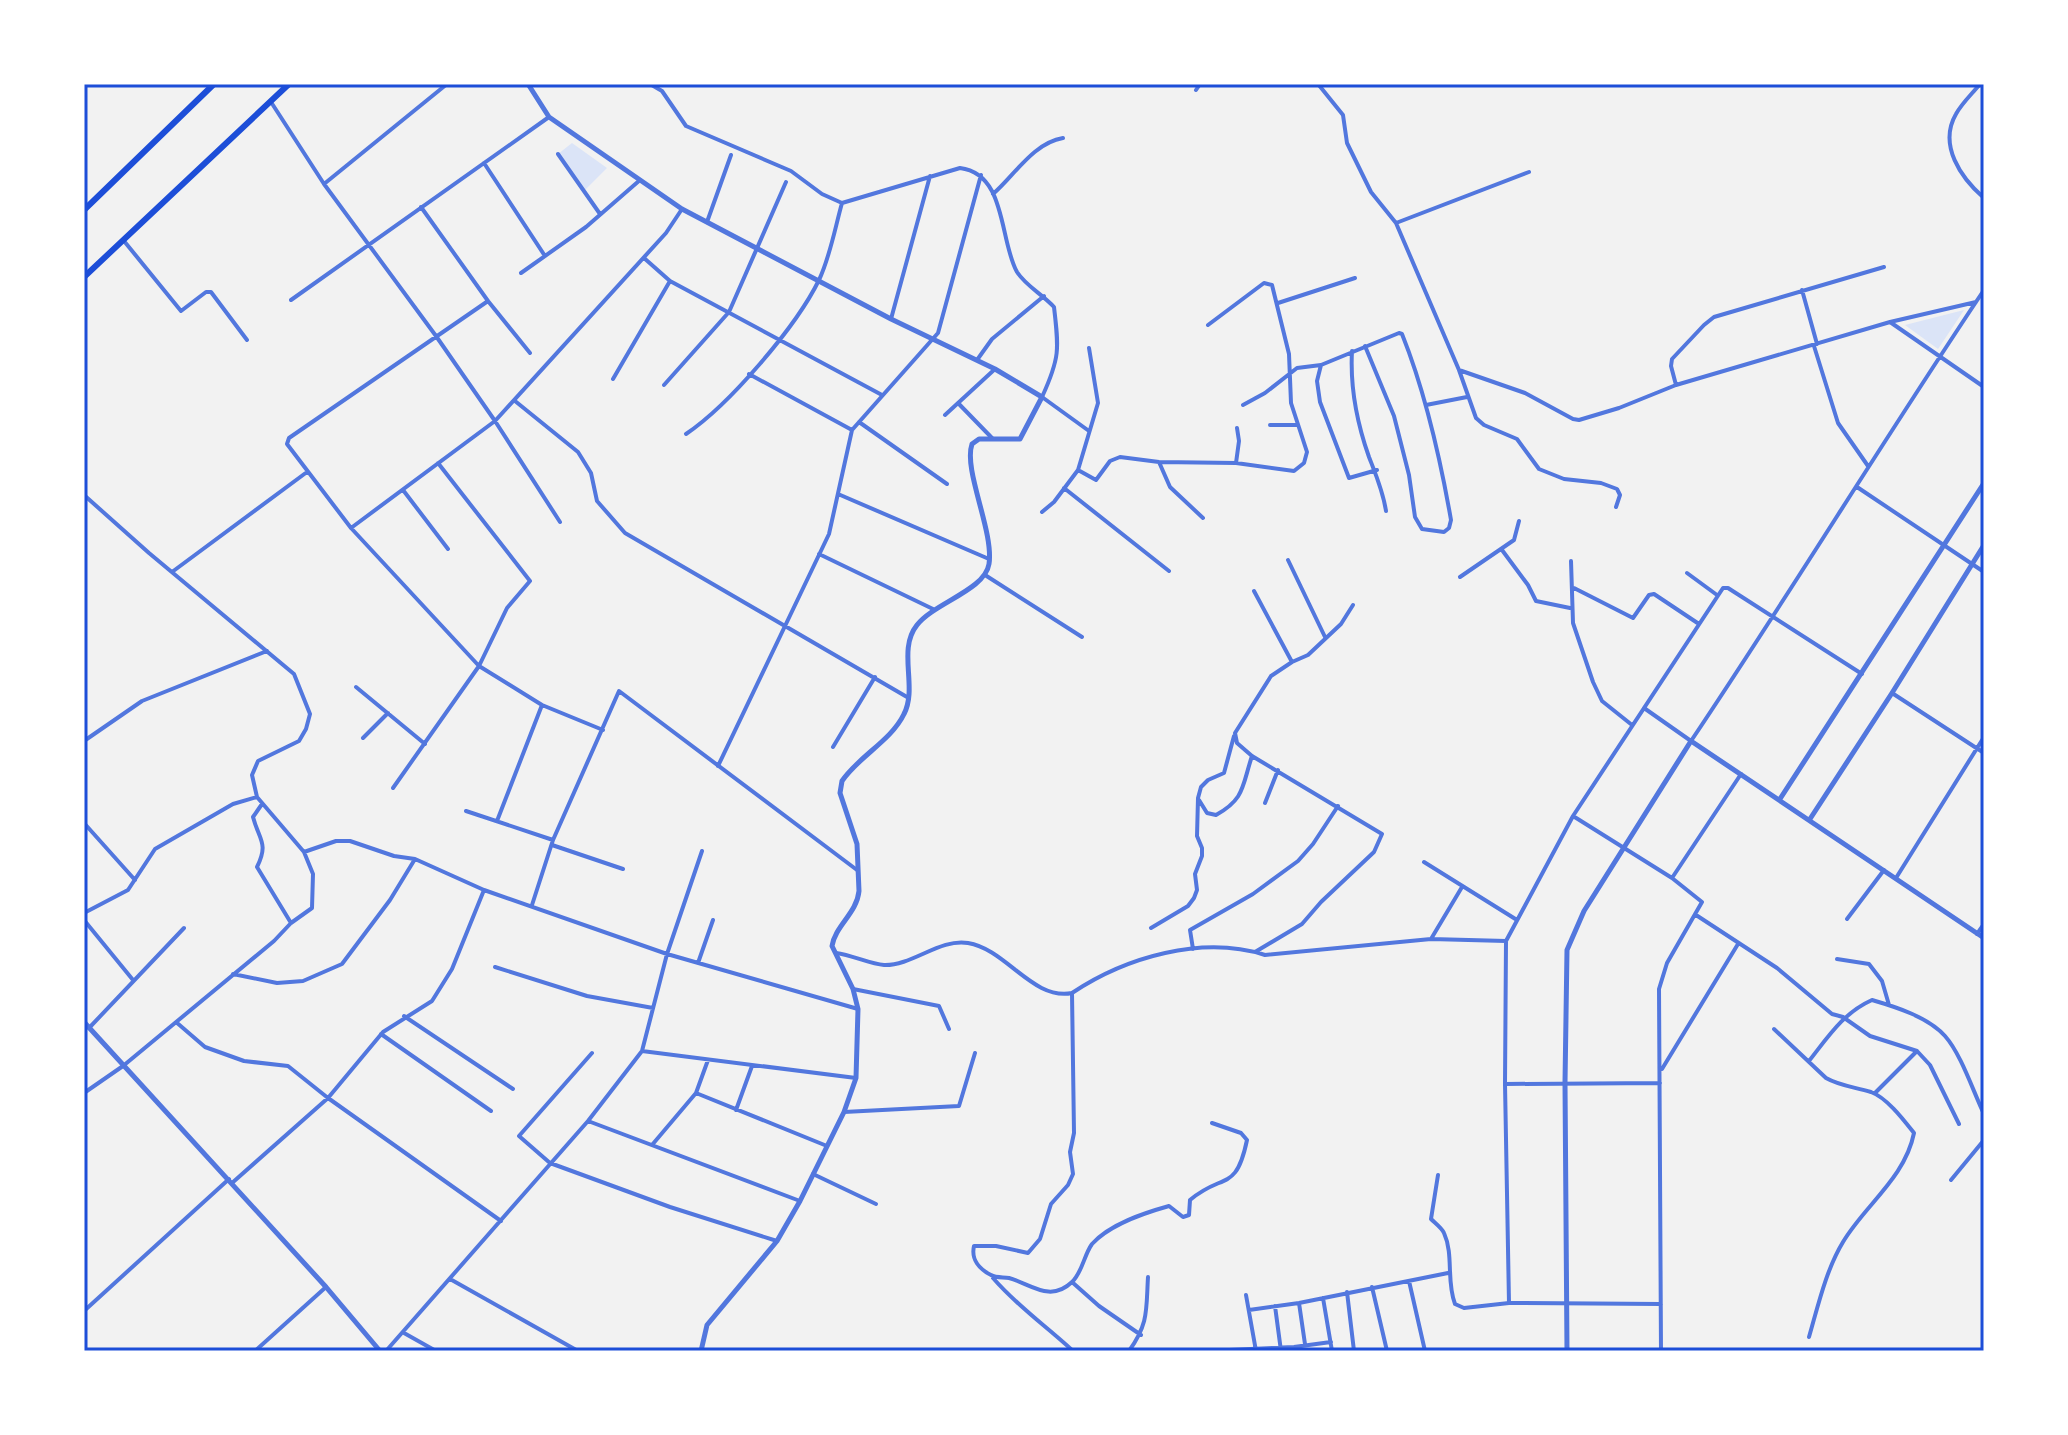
<svg xmlns="http://www.w3.org/2000/svg" width="2068" height="1435" font-family="'Public Sans',sans-serif">
	<style>
		.green { fill: #dbe4f7 }
		.lines { fill: none; stroke-linecap: round; stroke-linejoin: round }
		.minor { stroke: #5277de; stroke-width: 4 }
		.tertiary { stroke: #5277de; stroke-width: 5 }
		.secondary { stroke: #1d4ed8; stroke-width: 6 }
		.neatline { fill: none; stroke: #1d4ed8; stroke-width: 3 }
	</style>
	<rect width="100%" height="100%" fill="#f2f2f2"/>
	<path class="green" d="M572 143 607 168 584 191 558 154Z
		M1964 310 1938 349 1905 325Z"/>
	<g class="lines">
		<path class="minor" d="M650 84 662 91 686 126 791 171 822 194 842 203 960 168C1007 174 999 240 1017 272 1026 286 1042 294 1054 307 1059 349 1060 358 1042 397L1089 431
			M1318 84 1343 115 1347 143 1371 192 1396 223 1459 370 1525 393 1573 419 1579 420 1619 408 1676 385 1890 322 1976 302
			M1980 84C1972 94 1962 103 1956 114 1938 145 1961 178 1984 198
			M1196 90 1200 84
			M271 102 324 184 436 336 495 421 560 522
			M558 154 600 214
			M484 163 545 256
			M324 184 447 84
			M993 194C1014 176 1033 143 1063 138
			M421 207 488 301 530 353
			M707 222 731 155
			M1396 223 1529 172
			M124 241 181 311 206 292H211L247 340
			M644 258 670 281 882 395
			M521 273 586 227 640 180
			M1802 290 1817 344
			M291 300 549 117
			M488 301 289 438 287 444 351 528 479 666 542 705 603 730
			M1278 303 1355 278
			M891 319 930 176
			M1890 322 1984 387
			M1814 346 1838 423 1868 466
			M1352 351C1350 387 1357 423 1369 457 1376 475 1383 491 1386 511
			M977 360 992 339 1044 296
			M1321 365 1317 381 1320 402 1349 478 1377 470
			M1459 370 1476 418 1484 425 1517 439 1539 469 1564 479 1601 483 1617 489 1620 495 1616 507
			M749 374 852 430
			M613 379 670 281
			M664 385 729 312 786 182
			M1676 385 1671 366 1672 359 1704 325 1714 317 1884 267
			M515 401 578 452 591 473 597 501 625 533 907 697
			M958 403 992 438
			M1243 405 1265 393 1297 368 1321 365 1399 333 1402 334C1426 394 1440 457 1451 520L1449 528 1444 532 1422 529 1415 517 1409 475 1394 416 1365 346
			M1426 405 1467 397
			M945 415 995 369
			M859 422 947 484
			M1270 425H1297
			M686 434C729 405 796 327 819 280 830 257 835 228 842 203
			M1159 462 1170 487 1203 518
			M1236 463 1239 441 1237 428
			M1078 470 1096 480 1110 461 1120 457 1159 462 1236 463 1294 471 1304 463 1307 452 1291 403 1289 354 1272 285 1264 283 1208 325
			M1857 487 1984 572
			M1064 488 1169 571
			M403 490 448 549
			M838 494 989 559
			M84 495 149 553 294 674 310 714 306 729 299 741 258 761 252 775 257 797 304 852 313 874 312 908 291 923 274 941 123 1066 84 1093
			M1042 512 1054 502 1078 470 1098 403 1089 348
			M351 528 495 421 666 233 682 209
			M1502 550 1528 585 1536 601 1570 608
			M819 554 933 609
			M1288 560 1325 637
			M1571 561 1573 623 1593 682 1602 701 1632 725
			M172 572 307 472
			M1687 573 1717 595
			M985 575 1082 637
			M1460 577 1514 540 1519 521
			M1574 588 1633 618 1649 595 1654 594 1699 624
			M1254 591 1292 662
			M356 687 425 744
			M1892 693 1984 753
			M1644 708 1691 741C1791 592 1884 439 1984 290
			M363 738 388 713
			M84 741 142 701 267 651
			M833 747 875 677
			M718 766 829 534 852 430 938 333 981 175
			M393 788 479 666 507 608 530 581 438 463
			M1199 800 1207 813 1216 815C1245 799 1242 786 1252 756
			M1265 803 1278 770
			M262 804 253 817C259 840 269 843 257 867L291 923
			M466 811 553 840
			M1573 816 1672 878 1702 902 1667 963 1659 989 1661 1351
			M497 821 542 705
			M84 823 135 880
			M552 845 623 869
			M304 852 336 841H350L394 856 415 859 484 890 667 954 858 1009
			M1424 862 1517 920
			M1672 878 1741 774
			M1896 878 1984 737
			M532 905 553 840 619 691 857 870
			M84 913 128 890 155 849 233 804 257 797
			M1696 915 1777 968 1832 1014 1843 1017 1870 1036 1917 1051 1930 1065 1959 1124
			M1847 919 1884 870
			M84 920 133 980
			M1151 928 1188 906 1194 898 1197 890 1195 874 1202 856V848L1197 836 1198 798 1201 787 1208 780 1224 773 1234 736
			M1977 934 1984 924
			M1431 939 1462 887
			M1193 949 1190 930 1253 894 1298 861 1313 844 1338 806
			M1255 952 1302 924 1321 902 1374 852 1382 834 1252 756 1237 743 1235 733 1271 676 1292 662 1308 655 1341 624 1353 605
			M836 953C852 955 870 964 884 965 912 966 940 938 968 943 1006 949 1033 1001 1072 993 1126 957 1202 935 1265 955L1431 939 1506 941
			M1837 959 1869 964 1882 981 1889 1005
			M698 963 713 920
			M495 967 587 996 653 1008
			M233 974 277 983 303 981 342 964 390 900 415 859
			M853 989 939 1006 949 1029
			M1072 993 1074 1133 1070 1152 1073 1174 1068 1185 1051 1204 1040 1239 1028 1253 996 1246H974C971 1259 979 1269 991 1275 996 1278 1003 1277 1009 1278 1031 1284 1050 1303 1072 1282 1082 1273 1084 1255 1092 1244 1110 1224 1144 1213 1169 1206L1183 1217 1189 1215 1190 1200C1223 1172 1236 1193 1247 1140L1241 1133 1212 1123
			M404 1016 513 1089
			M176 1022 205 1047 244 1061 288 1066 328 1098 501 1221
			M89 1028 184 928
			M1774 1029 1826 1078C1840 1086 1855 1087 1871 1092 1887 1098 1903 1119 1914 1133 1905 1178 1865 1205 1843 1242 1826 1270 1818 1306 1809 1337
			M381 1034 491 1111
			M642 1051 856 1078
			M592 1053 519 1136 550 1163 670 1207 777 1241
			M1809 1061C1828 1037 1843 1013 1872 1000 1896 1007 1928 1017 1945 1036 1961 1054 1973 1091 1984 1114
			M1662 1069 1738 944
			M1505 1084 1660 1083
			M696 1093 827 1146
			M1875 1093 1917 1051
			M736 1110 752 1066
			M844 1112 959 1106 975 1053
			M588 1121 800 1201
			M652 1145 696 1093 708 1060
			M813 1174 876 1204
			M1438 1175 1431 1219C1435 1223 1442 1228 1444 1233 1454 1255 1446 1281 1455 1304L1464 1308 1509 1303 1661 1304
			M1951 1180 1984 1140
			M232 1183 328 1098 383 1032 432 1001 452 969 484 890
			M993 1278C1018 1307 1045 1325 1073 1351
			M450 1279 578 1351
			M1409 1281 1425 1351
			M1072 1282 1099 1306 1141 1335
			M1372 1287 1387 1351
			M1347 1292 1354 1351
			M1246 1295 1256 1351
			M1323 1298 1332 1351
			M1299 1303 1306 1351
			M1509 1303 1505 1084 1506 941 1573 816 1723 588H1728L1862 674
			M1275 1306 1281 1351
			M1249 1310 1299 1303 1448 1273
			M84 1311 229 1179
			M404 1333 436 1351
			M255 1351 326 1287
			M386 1351 588 1121 642 1051 667 954 702 851
			M1129 1351C1149 1323 1146 1310 1148 1277
			M1208 1351 1294 1347 1331 1342"/>
		<path class="tertiary" d="M528 84 549 117 682 209 891 319 995 369 1042 397 1020 439H979L972 444C963 470 994 531 989 564 985 590 934 603 917 625 897 650 918 687 904 714 891 741 859 756 842 781L840 793 857 844 859 891C857 913 835 926 832 946L853 989 858 1009 856 1078 844 1112 800 1201 777 1241 707 1325 701 1351
			M1780 799 1984 483
			M1810 819 1892 693 1984 545
			M84 1022 326 1287 380 1351
			M1567 1351 1565 1083 1567 950 1584 911 1691 741 1984 938"/>
		<path class="secondary" d="M84 210 214 84
			M84 277 289 84"/>
	</g>
	<rect width="2068" height="1435" fill="none" stroke="#ffffff" stroke-width="172"/>
	<rect x="86" y="86" width="1896" height="1263" class="neatline"/>
</svg>
